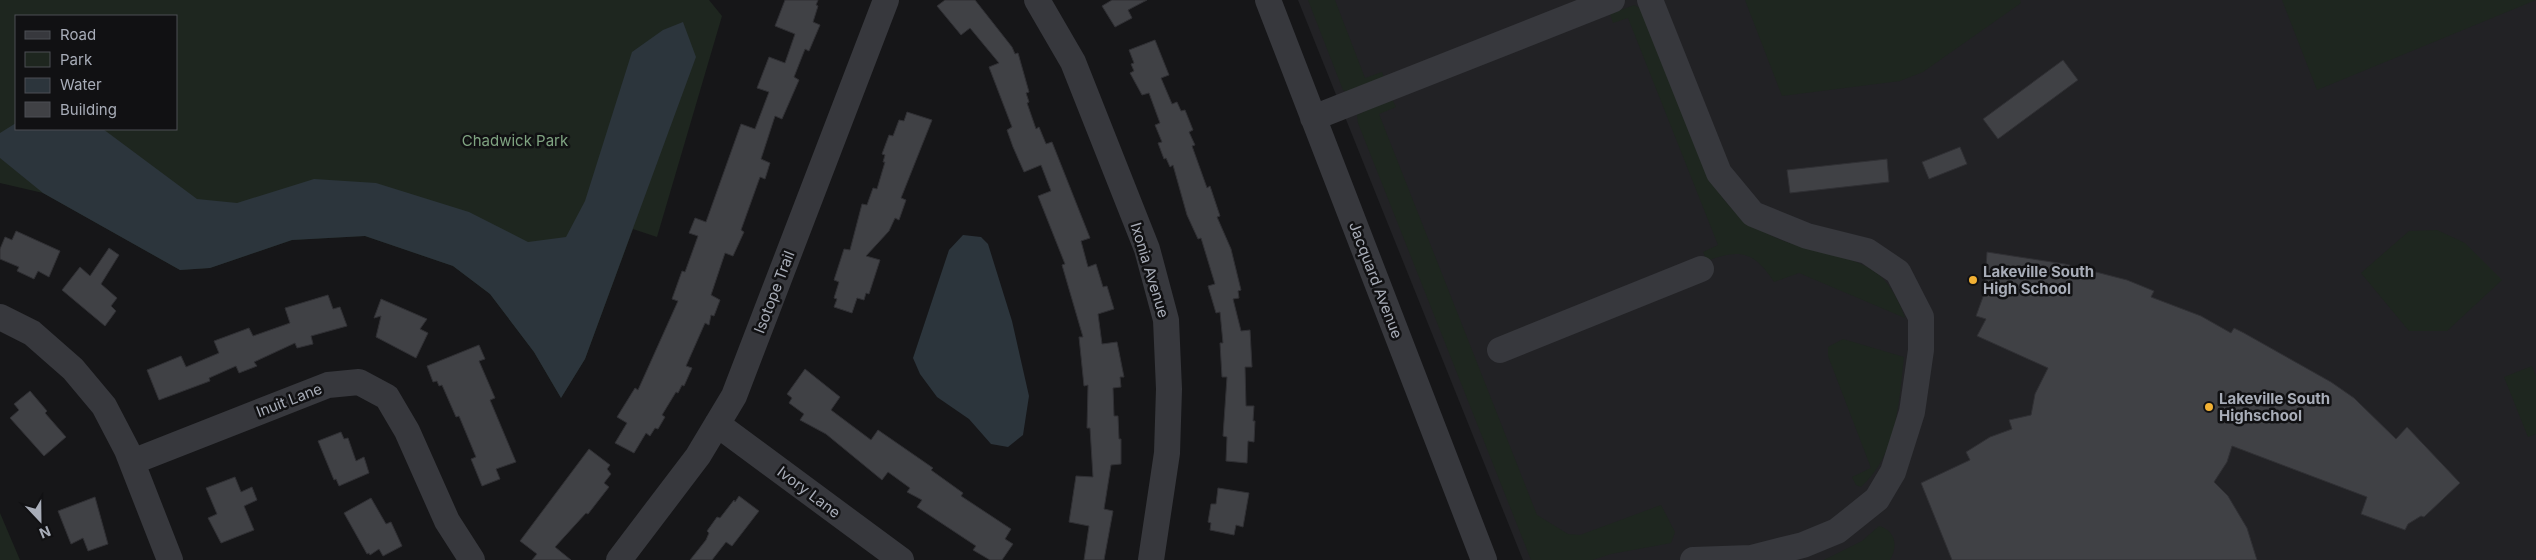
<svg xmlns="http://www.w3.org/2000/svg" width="2536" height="560" font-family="Inter,sans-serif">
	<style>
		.built { fill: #222225 }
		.green { fill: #1e261f; fill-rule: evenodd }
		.water { fill: #2c353c }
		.building { fill: #404145; stroke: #303034 }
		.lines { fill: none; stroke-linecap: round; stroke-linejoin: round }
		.minor { stroke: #37383d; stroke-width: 26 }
		.poi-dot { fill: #f2b134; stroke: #111113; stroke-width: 2 }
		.labels { text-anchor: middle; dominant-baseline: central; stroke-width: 5; stroke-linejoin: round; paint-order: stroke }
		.park-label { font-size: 15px; fill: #7fa381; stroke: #111113 }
		.street-label { font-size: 15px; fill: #a8adb8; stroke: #111113 }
		.poi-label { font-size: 15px; font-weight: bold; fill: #a8adb8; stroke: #111113; text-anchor: start }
	</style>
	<rect width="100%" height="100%" fill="#161618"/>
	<path class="built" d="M1298 0H2536V560H1523Z"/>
	<path class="green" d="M0 0H709L722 16 657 237 633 229 585 359 561 398 534 352 490 294 453 266 365 236 292 240 210 268 180 270 43 193 0 183ZM16 16H176V129H16Z
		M1308 0H1335L1365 78 1382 72 1385 80 1349 94 1343 90Z
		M1745 0H2020L2021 3 1923 72 1900 81 1782 96Z
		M2282 0H2536L2317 90Z
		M1634 5 1642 9 1706 173C1716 188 1725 204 1739 215 1754 227 1774 239 1793 244 1820 253 1856 256 1879 275 1891 285 1900 303 1905 318L1799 273 1774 282C1755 252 1740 248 1707 261L1703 252 1718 245 1628 18 1613 23 1610 14Z
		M1392 99 1396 107 1379 114 1537 515 1568 534 1580 535 1661 505 1675 532 1671 543 1611 554 1593 560H1531L1358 123 1357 115Z
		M2437 230 2465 243 2502 280 2447 331H2409L2361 273 2409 231Z
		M1843 339 1904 357C1899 402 1897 455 1861 487L1856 485 1852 477 1871 468 1828 356V347Z
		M2532 366 2536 376V434L2528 437 2504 377Z
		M0 513 20 560H0Z
		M1879 526C1896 531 1898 546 1890 560H1824L1862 541Z"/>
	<path class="water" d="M683 22 696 57 585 359 561 398 534 352 490 294 453 266 365 236 292 240 210 268 180 270 43 193 0 158V133L16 123V129H103L197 199 237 203 314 179 376 183 469 212 528 242 566 237 585 201 632 52 663 30Z
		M963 235 981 237 988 244 1012 321 1029 396 1023 435 1008 447 991 444 969 419 937 397 920 374 913 358 949 250Z"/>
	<path class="building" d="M785 0H818L816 5 818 6 813 22 820 25 809 51 805 49 794 77 799 80 782 119 775 116 761 159 770 163 765 179 760 177 741 230 744 232 733 256 725 253 711 295 720 300 714 316 711 315 709 325 705 323 686 366 692 368 684 386 682 385 678 393 676 392 662 415 665 417 658 429 655 428 650 436 646 433 634 453 615 443 627 423 617 417 635 388 638 390 678 301 672 299 682 271 685 272 698 236 689 233 695 218 706 222 741 124 755 129 769 92 757 88 769 57 785 63 795 34 775 26Z
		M945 0H975L1012 47 1015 54 1018 53 1029 92 1026 93 1029 102 1027 103 1036 129 1039 127 1046 144 1052 142 1090 238 1081 241 1088 267 1096 264 1103 287 1107 286 1114 309 1098 314 1102 344 1117 342 1124 377H1120L1121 387 1113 388 1114 416H1118L1119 439H1121V464L1111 465 1104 509 1113 511 1104 560H1084L1089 526 1069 522 1076 476 1093 477 1090 428H1087L1088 385 1084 386 1079 337H1083L1062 265 1065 264 1038 196 1051 191 1041 165 1024 172 1013 147 1007 130 1012 127 989 67 999 63 970 28 961 35 937 6Z
		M1112 0H1147L1128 10 1132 18 1115 27 1102 6Z
		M1155 40 1169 75 1161 78 1172 104 1177 102 1181 111 1185 110 1193 130 1189 132 1195 145 1192 146 1207 188 1210 186 1220 216 1217 217 1231 249 1241 290 1238 291 1239 298 1233 299 1241 331 1250 330 1252 367H1245L1246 406H1254L1253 421H1255L1254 442 1248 441 1247 463 1226 461 1227 437 1223 436 1227 377H1222L1220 343H1223L1220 312 1216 313 1208 286 1215 284 1201 238 1198 239 1187 215 1173 165 1170 167 1166 158 1164 159 1158 143 1162 142 1155 125 1160 123 1149 93 1142 95 1130 73 1134 71 1131 64 1134 63 1129 50Z
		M2063 60 2078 80 1998 139 1983 119Z
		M907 112 932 120 901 198 906 200 899 220 895 218 889 231 866 256 880 260 869 294 866 293 864 300 857 298 852 313 834 307 837 299 834 298 839 282 834 280 844 249 850 250 862 204 867 205 873 188 877 189 885 162H883L885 155 882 154 889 135 893 136 899 120 904 121Z
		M1960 147 1967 164 1929 179 1922 162Z
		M1887 159 1889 182 1790 193 1787 170Z
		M16 231 60 251 49 277 38 271 34 279 17 271 19 267 0 259V249L5 237 12 240Z
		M109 248 119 255 101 284 117 298 111 306 116 311 105 326 62 290 80 267 90 276Z
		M1987 252 2065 264 2127 280 2154 291 2151 297 2201 316 2231 333 2234 328 2244 333 2331 382 2354 398 2396 439 2407 427 2460 483 2424 517 2421 516 2408 524 2405 530 2361 514 2367 497 2232 446 2227 462 2214 482 2228 496 2247 528 2257 560H1952L1921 483 1970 460 1966 452 1990 437 2012 429 2009 420 2031 415 2035 394 2048 368 1977 336 1986 319 1976 316 1984 294Z
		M328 295 333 309 340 307 347 326 311 336 313 344 297 348 295 343 254 362 257 366 239 373 236 366 209 378 210 381 159 400 147 370 181 356 186 367 219 353 214 341 249 328 253 336 290 323 285 308Z
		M381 299 427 319 420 329 428 333 416 358 376 337 381 316 374 318Z
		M479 345 485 359 479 361 495 398 490 400 516 462 496 469 500 479 482 486 471 459 476 457 459 416 456 417 442 385 439 386 437 381 433 382 427 366Z
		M805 369 840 397 831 410 871 440 878 430 933 468 931 470 963 493 961 496 1011 529 1005 539 1013 544 1002 560H990L973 550 976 546 917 507 922 500 907 492 910 488 888 472 882 480 826 434 800 420 804 414 789 403 792 398 787 394Z
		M30 391 47 411 45 413 66 437 44 456 10 418 19 410 14 404Z
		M341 432 344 439 348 438 356 461 364 457 369 473 339 486 336 479 334 480 318 441Z
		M589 449 610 465 607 469 611 474 604 483 609 487 588 514 586 513 555 547 571 560H532L537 554 520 541Z
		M235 477 241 492 252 487 257 500 244 506 254 530 221 543 208 518 217 514 206 488Z
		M1218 488 1249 493 1243 527 1236 525 1234 535 1210 530 1211 523 1208 522 1211 504H1216Z
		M739 496 759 511 732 546 726 542 712 560H690L706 540 709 533 707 531 717 517 720 518 734 500 735 502Z
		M95 497 108 544 88 551 83 538 71 544 58 511Z
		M371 498 386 524 391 522 402 546 383 556 379 549 370 555 369 553 367 554 344 513Z"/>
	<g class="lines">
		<path class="minor" d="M1037 0 1073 62 1147 249 1166 320 1169 389 1167 453 1151 560
			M1268 0 1484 560
			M1650 0 1719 173 1753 214 1807 236 1867 251 1898 272 1921 317V350L1912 412 1893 472 1877 499 1837 531 1803 545 1751 558 1693 560
			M1313 118 1612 0
			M0 317 32 333 73 369 104 406 127 450 170 560
			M1500 350 1701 269
			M717 424 901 560
			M132 462 328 385 359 382 387 397 407 431 447 521 472 560
			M619 560 698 456 734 396 886 0"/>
	</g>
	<g class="poi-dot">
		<circle cx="1973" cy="280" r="5"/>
		<circle cx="2209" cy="407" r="5"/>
	</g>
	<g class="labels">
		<g class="park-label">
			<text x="515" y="140">Chadwick Park</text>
		</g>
		<g class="street-label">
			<text transform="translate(1150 270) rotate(73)">Ixonia Avenue</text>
			<text transform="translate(1376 280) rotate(69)">Jacquard Avenue</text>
			<text transform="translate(774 292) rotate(-69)">Isotope Trail</text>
			<text transform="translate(289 400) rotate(-21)">Inuit Lane</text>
			<text transform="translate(809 492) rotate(37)">Ivory Lane</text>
		</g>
		<g class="poi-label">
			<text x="1983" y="271">Lakeville South<tspan x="1983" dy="17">High School</tspan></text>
			<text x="2219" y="398">Lakeville South<tspan x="2219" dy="17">Highschool</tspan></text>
		</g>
	</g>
	<rect x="15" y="15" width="162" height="115" fill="#111113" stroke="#4d4f55"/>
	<rect x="25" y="31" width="25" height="8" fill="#37383d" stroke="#4d4f55"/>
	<text x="60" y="40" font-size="15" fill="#a8adb8">Road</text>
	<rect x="25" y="52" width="25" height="15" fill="#1e261f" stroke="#4d4f55"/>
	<text x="60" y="65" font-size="15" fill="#a8adb8">Park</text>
	<rect x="25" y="78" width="25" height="15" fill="#2c353c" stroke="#4d4f55"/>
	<text x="60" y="90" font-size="15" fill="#a8adb8">Water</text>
	<rect x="25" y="102" width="25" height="15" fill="#404145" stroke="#4d4f55"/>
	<text x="60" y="115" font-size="15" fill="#a8adb8">Building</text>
	<g transform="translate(40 520) rotate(158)" stroke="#111113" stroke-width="4" paint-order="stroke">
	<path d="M0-4L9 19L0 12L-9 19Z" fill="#a8adb8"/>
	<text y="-8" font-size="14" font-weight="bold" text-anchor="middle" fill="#a8adb8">N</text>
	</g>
</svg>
